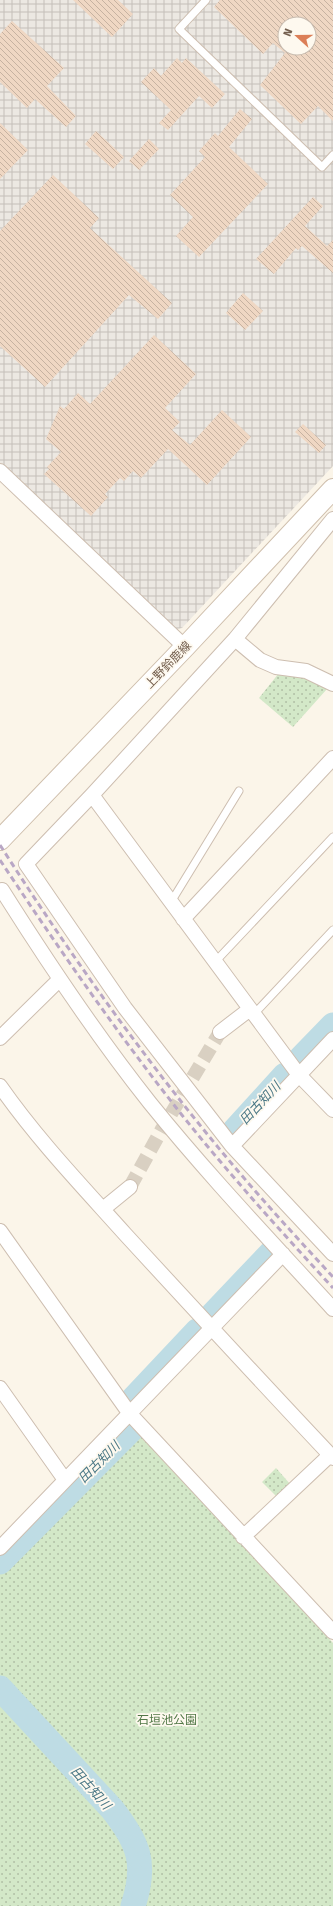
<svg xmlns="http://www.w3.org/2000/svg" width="333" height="1906" font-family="'Fira Sans','Noto Sans JP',sans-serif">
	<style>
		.industrial { fill: url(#industrial-grid); fill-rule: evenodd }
		.park { fill: url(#park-dots) }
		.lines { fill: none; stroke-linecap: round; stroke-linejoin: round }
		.river { stroke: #bedce4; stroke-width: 25 }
		.building { fill: url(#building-back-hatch); fill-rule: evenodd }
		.minor-tunnel { stroke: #d9d0c2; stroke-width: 14; stroke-dasharray: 14 7; stroke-linecap: butt }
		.service-casing { stroke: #cdbeb0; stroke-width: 9 }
		.minor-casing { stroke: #cdbeb0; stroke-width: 16 }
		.secondary-casing { stroke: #cfbfad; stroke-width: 22 }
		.service { stroke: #fff; stroke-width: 7 }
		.minor { stroke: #fff; stroke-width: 14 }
		.secondary { stroke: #fff; stroke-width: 20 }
		.rail { stroke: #b9a7c5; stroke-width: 3; stroke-dasharray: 6 4; stroke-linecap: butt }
		.labels { text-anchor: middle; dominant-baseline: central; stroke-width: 3.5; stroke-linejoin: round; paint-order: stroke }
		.street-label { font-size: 12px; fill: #745f4e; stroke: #fef9ef }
		.park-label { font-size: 12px; fill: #527847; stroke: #fef9ef }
		.water-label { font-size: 13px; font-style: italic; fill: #497785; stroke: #fef9ef }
	</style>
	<defs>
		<pattern id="industrial-grid" width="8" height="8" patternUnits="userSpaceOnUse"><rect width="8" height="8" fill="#ece8e2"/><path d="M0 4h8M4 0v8" fill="none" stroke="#c4bfb9"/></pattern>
		<pattern id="park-dots" width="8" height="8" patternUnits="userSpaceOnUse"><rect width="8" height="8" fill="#d3e8c8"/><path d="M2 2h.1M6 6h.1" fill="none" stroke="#b0bfa5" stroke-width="1.8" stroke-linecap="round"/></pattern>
		<pattern id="building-back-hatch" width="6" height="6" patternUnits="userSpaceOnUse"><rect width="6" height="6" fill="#efd7c3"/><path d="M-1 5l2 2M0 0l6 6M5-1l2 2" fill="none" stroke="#c6b2a1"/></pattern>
	</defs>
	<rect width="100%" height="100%" fill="#fbf5e9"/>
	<path class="industrial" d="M0 0H333V466L182 628 177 629 166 622 0 463ZM285 24H309V48H285Z"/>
	<path class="park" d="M279 673 307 679 327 689 293 727 259 698Z
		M135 1428 333 1643V1906H0V1561L126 1429Z
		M276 1468 291 1485 278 1498 262 1482Z"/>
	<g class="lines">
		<path class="river" d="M301 1058 333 1025
			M235 1130 285 1075
			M213 1314 271 1253
			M132 1402 133 1399 197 1331
			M0 1562 131 1430
			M0 1688 112 1809C139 1843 147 1864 133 1906"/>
	</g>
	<path class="building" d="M73 0H118L133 14 112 37Z
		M220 0H333V121L318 106 301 124 260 85 285 53 273 43 263 54 214 7ZM285 24H309V48H289L285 53Z
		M12 21 64 68 47 86 76 116 66 127 35 99 27 108 0 82V34Z
		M177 58 182 63 186 58 225 94 212 108 199 96 168 130 159 123 171 110 141 82 154 68 161 76Z
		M240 109 252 119 229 147 268 184 199 257 176 236 193 217 170 195 205 157 199 151 215 133 218 136Z
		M0 123 28 150 0 179Z
		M96 131 124 157 113 169 85 144Z
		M149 139 159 149 139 170 129 161Z
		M53 175 99 218 90 228 172 303 158 319 129 295 45 387 0 346V231Z
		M313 197 323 206 305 226 327 246 333 240V273L302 246 298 250 296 248 274 274 256 259Z
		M243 293 263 311 245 330 226 313Z
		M154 335 196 374 165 408 180 422 172 430 190 445 222 410 251 437 207 485 168 449 141 478 133 471 124 481 120 478 105 494 108 497 91 516 44 474 49 469 47 467 61 452 46 439 60 406 64 409 78 393 90 404Z
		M303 424 326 445 319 453 295 432Z"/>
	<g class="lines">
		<path class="minor-tunnel" d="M130 1187 162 1129 220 1032"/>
		<defs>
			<path id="service" d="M206 0 179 29 322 167 333 155
				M171 902 239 791
				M215 962 333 837
				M254 1014 333 930"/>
			<path id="minor" d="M0 471 185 647
				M333 519 235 639 92 795 26 864 125 1008 232 1146 333 1254
				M235 639 260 660 276 667 306 671 333 684
				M92 795 299 1075 333 1110
				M0 891 2 890C48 963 96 1035 150 1103 208 1175 271 1241 333 1309
				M183 919 333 758
				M220 1032 250 1009
				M0 1038 59 980
				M0 1086C37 1139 82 1186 125 1234 194 1309 263 1384 333 1458
				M232 1146 333 1039
				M103 1209 130 1187
				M0 1231 130 1414 333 1632
				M0 1388 65 1480
				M243 1537 330 1455
				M0 1548 283 1254"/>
			<path id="secondary" d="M0 840 185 647 333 489"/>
		</defs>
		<use href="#service" class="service-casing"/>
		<use href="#minor" class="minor-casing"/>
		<use href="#secondary" class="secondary-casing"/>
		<use href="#service" class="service"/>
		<use href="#minor" class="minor"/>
		<use href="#secondary" class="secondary"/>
		<path class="rail" d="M0 845C71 956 147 1063 232 1164 264 1202 299 1240 333 1277
			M0 860C53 940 108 1020 167 1096 219 1163 276 1226 333 1288"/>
	</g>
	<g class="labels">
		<g class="street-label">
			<text transform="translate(168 665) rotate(-46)">上野鈴鹿線</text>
		</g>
		<g class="park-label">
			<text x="167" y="1720">石垣池公園</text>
		</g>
		<g class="water-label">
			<text transform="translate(260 1103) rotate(-47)">田古知川</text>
			<text transform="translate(99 1462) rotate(-45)">田古知川</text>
			<text transform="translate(91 1788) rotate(48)">田古知川</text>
		</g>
	</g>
	<g transform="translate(297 36) rotate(291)"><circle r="19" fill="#fef9ef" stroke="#c7bbaf"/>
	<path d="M0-3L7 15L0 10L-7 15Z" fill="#dc7f57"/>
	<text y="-6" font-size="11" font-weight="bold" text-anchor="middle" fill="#745f4e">N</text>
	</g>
</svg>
